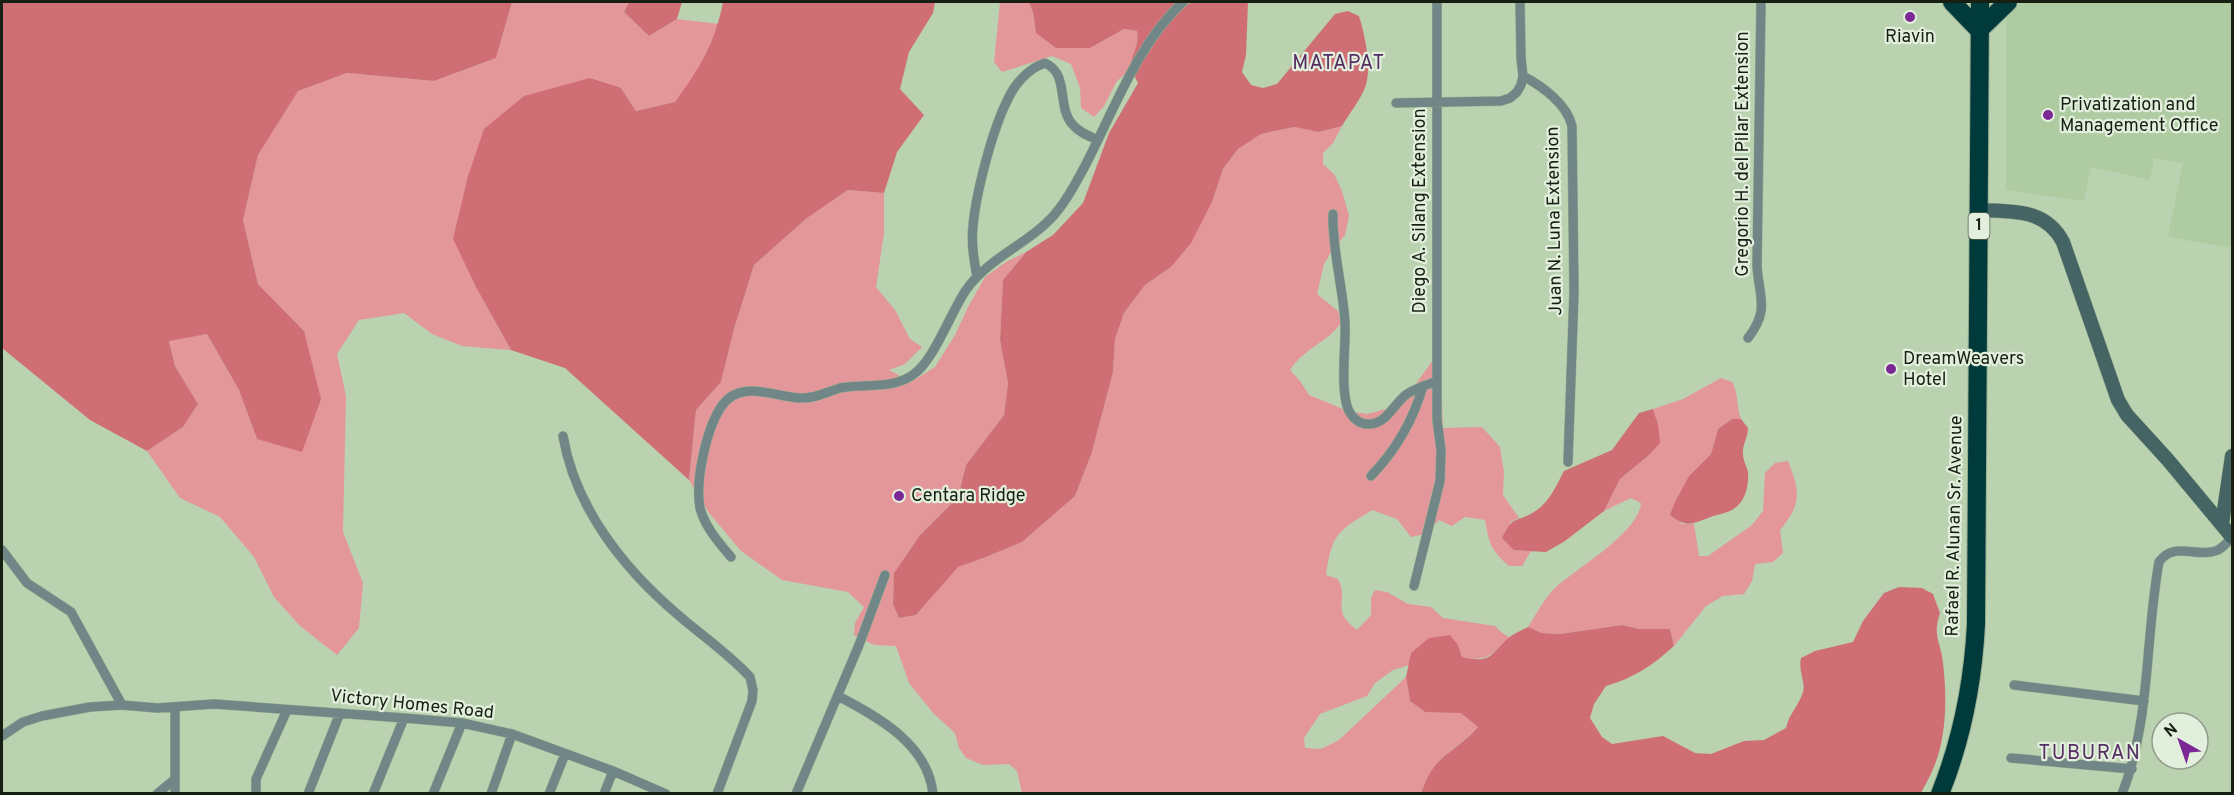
<svg xmlns="http://www.w3.org/2000/svg" width="2234" height="795" font-family="Overpass,sans-serif">
	<style>
		.built { fill: #aecba2 }
		.green { fill: #e4979a }
		.forest { fill: #cf6f75 }
		.lines { fill: none; stroke-linecap: round; stroke-linejoin: round }
		.street-casing { stroke: #99ae90; stroke-width: 10 }
		.secondary-casing { stroke: #99ae90; stroke-width: 15 }
		.highway-casing { stroke: #99ae90; stroke-width: 20 }
		.street { stroke: #718686; stroke-width: 9 }
		.secondary { stroke: #456565; stroke-width: 14 }
		.highway { stroke: #003a3b; stroke-width: 18 }
		.poi-dot { fill: #7c2796; stroke: #e2efdd; stroke-width: 2 }
		.labels { text-anchor: middle; dominant-baseline: central; stroke-width: 4.5; stroke-linejoin: round; paint-order: stroke }
		.shield { fill: #e2efdd; stroke: #535d4f; stroke-width: 1.5 }
		.shield-label { font-size: 16px; font-weight: bold; fill: #161f12 }
		.poi-label { font-size: 18px; fill: #161f12; stroke: #e2efdd; text-anchor: start }
		.street-label { font-size: 18px; fill: #161f12; stroke: #e2efdd }
		.neighbourhood-label { font-size: 20px; letter-spacing: 1.5px; fill: #552d63; stroke: #e2efdd }
	</style>
	<rect width="100%" height="100%" fill="#bad2b0"/>
	<path class="built" d="M2021 2H2232V248L2168 237 2183 163 2154 158 2150 180 2091 167 2084 201 2006 190V19Z"/>
	<path class="green" d="M512 2H629L624 12 649 36 677 19 719 24 701 67 675 102 636 111 621 88 477 289 511 350 462 346 432 334 404 313 359 320 337 354 346 396 343 532 363 583 359 628 337 655 300 626 274 597 254 557 220 517 180 498 147 451 183 427 198 404 175 366 169 340 207 334 239 390 257 439 304 331 258 284 243 220 258 155 297 91 347 73 434 81 496 58Z
		M1000 2H1029L1033 12 1036 33 1090 48 1124 29 1137 31C1140 47 1133 53 1132 69L1117 81 1104 106 1094 117 1081 108 1080 88 1071 64 1052 56 1002 72 994 62Z
		M1342 126 1333 143 1323 153V164L1334 174 1342 191 1349 216 1345 235 1333 249 1324 264 1317 294 1338 311 1341 323C1327 343 1304 348 1290 370L1300 381 1309 395 1348 411 1367 414 1401 405 1440 350 1443 428 1482 427 1500 447 1504 472 1503 495 1519 518 1510 522 1514 550 1531 551 1522 566H1509C1491 550 1489 544 1485 520L1465 517 1452 526 1439 520 1425 534 1411 537 1397 519 1372 510C1337 532 1332 533 1326 575L1338 579C1350 603 1329 608 1357 630L1371 615V598L1375 590 1387 592 1408 604 1431 607 1443 618 1495 626 1501 632 1509 637C1492 655 1488 662 1462 657L1458 645 1411 653 1409 665 1393 670 1375 683 1367 696 1320 714 1304 738 1305 748 1321 749 1339 740 1406 677 1410 701 1425 712H1461L1478 727C1464 743 1443 753 1431 771 1427 777 1424 786 1421 793H1022L1017 771 1009 764 983 765 966 758 959 748 955 733 934 714 909 683 896 646 874 645 854 635 855 623 864 607 848 592 782 580 741 551 709 513 689 480 696 410 721 382 734 329 754 265 807 218 848 190 884 193V233L876 287 895 310 910 339 922 347 905 364 889 370 911 382 935 367 955 335 968 307 985 277 1006 262 1026 252 1003 280 1000 340 1008 383 1004 415 966 465 958 497 920 535 894 573 893 604 899 618 916 615 957 567 986 557 1022 542 1075 496 1092 452 1113 372 1115 339 1124 313 1145 285 1171 267 1212 202 1223 169 1238 149 1261 134 1294 127 1319 132Z
		M1721 378 1732 382C1739 394 1736 406 1741 419H1732L1718 429 1711 454 1689 476 1681 524H1694L1699 556H1708L1752 525 1763 511 1765 473 1775 463 1788 461C1800 491 1802 504 1780 530L1783 553 1773 562 1755 564 1752 581 1744 594 1723 596 1706 606 1674 646 1670 629H1639L1622 625 1560 634 1542 633 1528 627C1537 613 1545 597 1557 586 1579 567 1639 532 1641 503L1631 498 1604 511 1620 479 1648 456 1658 424 1653 409 1683 399Z"/>
	<path class="forest" d="M2 2H512L496 58 434 81 347 73 298 91 258 155 243 220 258 284 304 331 321 399 302 452 257 439 239 390 207 334 169 341 175 366 198 404 183 427 147 451 90 420 2 348Z
		M629 2H682L677 19 649 36 624 12Z
		M723 2H935L933 13 909 52 900 89 924 115 897 152 884 193 848 190 807 218 754 265 734 329 721 382 696 410 689 480 565 368 511 350 477 289 453 239 468 176 484 129 524 96 590 78 621 88 636 111 675 102C700 68 715 43 723 2Z
		M1029 2H1187L1189 4 1193 2H1248L1246 55 1242 72 1251 85 1263 88 1277 84 1335 14 1348 11 1359 16C1365 35 1373 72 1364 90 1358 103 1349 114 1342 126L1319 132 1294 127 1261 134 1238 149 1223 169 1212 202 1191 243 1171 267 1145 285 1124 313 1115 339 1113 372 1092 452 1075 496 1022 542 986 557 958 567 916 615 899 618 893 604 894 573 920 535 958 497 966 465 1004 415 1008 383 1000 340 1003 280 1026 252 1053 235 1083 203 1109 133 1138 83C1136 79 1133 74 1132 69 1129 55 1140 49 1137 31L1124 29 1090 48H1056L1036 33 1033 12Z
		M1653 409 1658 424 1660 443 1648 456 1620 479 1604 511 1565 541 1546 552 1514 550 1502 538C1514 514 1514 524 1534 512 1549 503 1556 486 1564 471L1612 450 1639 413Z
		M1732 419H1741L1748 428C1748 437 1742 446 1743 454 1743 461 1747 466 1748 472 1749 487 1745 504 1730 511 1723 514 1715 515 1708 518 1690 525 1686 527 1670 515L1675 502 1689 476 1711 454 1718 429Z
		M1899 587 1922 588 1933 594 1940 613C1932 637 1941 641 1943 663 1947 696 1947 738 1933 769 1930 777 1925 785 1921 793H1421C1424 786 1427 777 1431 771 1443 753 1464 744 1478 727L1461 713 1425 712 1410 701 1406 677 1411 653 1429 638 1450 635 1458 645 1462 657C1490 663 1489 657 1507 639 1513 634 1521 631 1528 627L1542 633 1560 634 1622 625 1639 629H1670L1674 646C1653 665 1634 678 1606 686L1594 704 1590 718 1602 737 1612 744 1663 736 1695 753 1711 754 1744 741 1764 740 1786 728C1789 714 1799 705 1803 692 1806 683 1798 672 1801 658L1815 651 1853 642 1863 621 1884 593Z"/>
	<g class="lines">
		<defs>
			<path id="street" d="M1523 76C1542 86 1567 104 1572 126L1574 292 1568 462
				M1396 103 1501 101 1510 98 1517 92 1521 85 1523 76 1521 58 1520 2
				M1333 214C1332 251 1343 286 1345 323 1346 347 1340 388 1348 409 1352 418 1360 425 1369 424 1387 424 1394 403 1407 394 1416 388 1426 385 1437 381
				M977 277C974 260 971 243 973 226 976 193 992 131 1007 101 1014 85 1027 69 1045 63 1070 74 1056 107 1073 125 1080 133 1089 136 1098 140
				M1748 338C1770 310 1759 297 1757 266L1761 2
				M563 436C575 507 623 568 677 614 701 635 728 653 750 677L753 690 752 701 717 794
				M1371 476C1396 450 1413 421 1423 386
				M2 550 27 583 71 612 122 705
				M731 557C719 543 705 527 700 508 695 481 706 430 721 407 740 378 774 397 800 398 814 399 827 392 840 388 864 383 893 390 914 374 934 360 951 312 966 290 989 257 1029 244 1055 214 1068 199 1077 181 1086 164 1114 110 1138 43 1183 2
				M1414 586 1440 481 1441 450 1437 420V2
				M2014 685 2144 701
				M838 696C878 717 928 744 933 794
				M175 708V794
				M2 736 23 722 42 716 90 707 122 705 157 708 214 704 404 718 462 723 512 734 613 771 666 794
				M2011 758 2132 769
				M157 794 175 779
				M256 794V779L287 710
				M308 794 340 713
				M373 794 404 718
				M433 794 462 723
				M491 794 512 734
				M549 794 565 754
				M604 794 613 771
				M796 794 859 645 885 575
				M2122 794C2151 720 2145 638 2159 562 2175 540 2198 559 2218 550 2223 547 2228 542 2232 537"/>
			<path id="secondary" d="M1979 210C2013 212 2045 208 2063 242L2118 400 2127 415 2168 460 2232 537
				M2222 524 2232 456"/>
			<path id="highway" d="M1952 2 1979 30 2008 2
				M1940 794C1962 739 1973 683 1976 624L1980 2"/>
		</defs>
		<use href="#street" class="street-casing"/>
		<use href="#secondary" class="secondary-casing"/>
		<use href="#highway" class="highway-casing"/>
		<use href="#street" class="street"/>
		<use href="#secondary" class="secondary"/>
		<use href="#highway" class="highway"/>
	</g>
	<g class="poi-dot">
		<circle cx="1910" cy="17" r="6"/>
		<circle cx="2048" cy="115" r="6"/>
		<circle cx="1891" cy="369" r="6"/>
		<circle cx="899" cy="496" r="6"/>
	</g>
	<g class="labels">
		<rect class="shield" x="1968.5" y="213" width="21" height="26" rx="4.5"/>
		<g class="shield-label">
			<text x="1979" y="226">1</text>
		</g>
		<g class="poi-label">
			<text x="1910" y="37" text-anchor="middle">Riavin</text>
			<text x="2060" y="105">Privatization and<tspan x="2060" dy="21">Management Office</tspan></text>
			<text x="1903" y="359">DreamWeavers<tspan x="1903" dy="21">Hotel</tspan></text>
			<text x="911" y="496">Centara Ridge</text>
		</g>
		<g class="street-label">
			<text transform="translate(1743 154) rotate(-90)">Gregorio H. del Pilar Extension</text>
			<text transform="translate(1420 211) rotate(-90)">Diego A. Silang Extension</text>
			<text transform="translate(1555 221) rotate(-91)">Juan N. Luna Extension</text>
			<text transform="translate(1955 526) rotate(-89)">Rafael R. Alunan Sr. Avenue</text>
			<text transform="translate(412 705) rotate(6)">Victory Homes Road</text>
		</g>
		<g class="neighbourhood-label">
			<text x="1339" y="64">MATAPAT</text>
			<text x="2090" y="754">TUBURAN</text>
		</g>
	</g>
	<rect width="2234" height="795" fill="none" stroke="#161f12" stroke-width="6"/>
	<g transform="translate(2180 741) rotate(320)"><circle r="28" fill="#e2efdd" stroke="#909c8c" stroke-width="1.5"/>
	<path d="M0-4.5L10 22L0 15L-10 22Z" fill="#7c2796"/>
	<text y="-9" font-size="16" font-weight="bold" text-anchor="middle" fill="#161f12">N</text>
	</g>
</svg>
